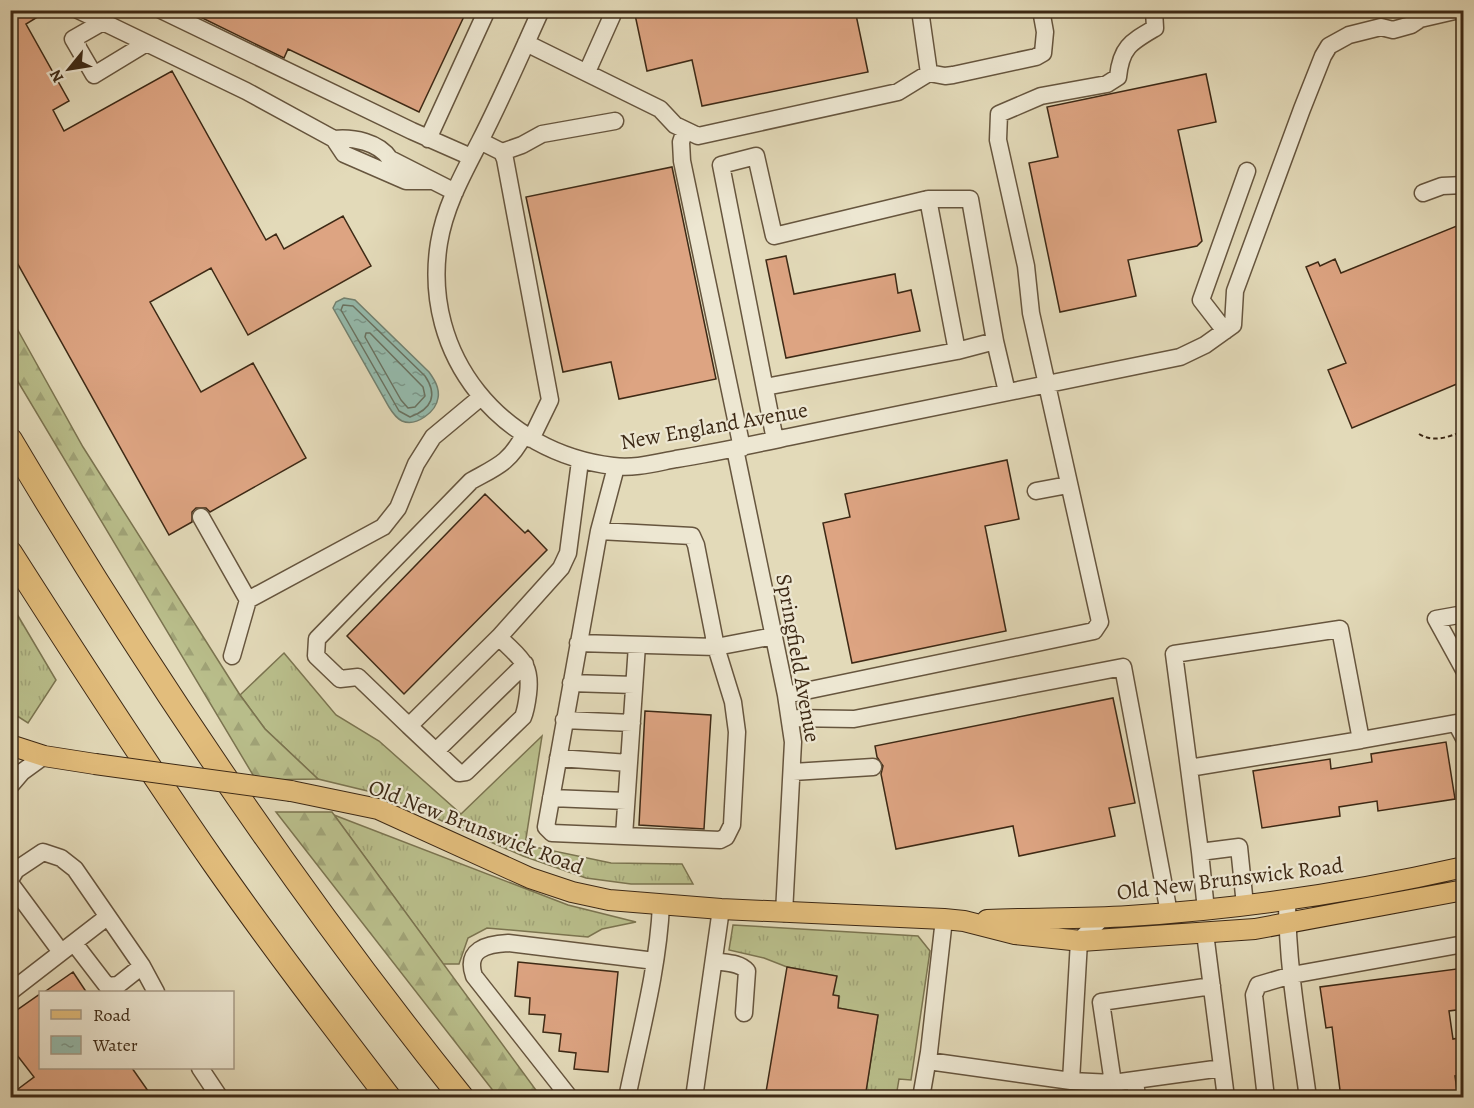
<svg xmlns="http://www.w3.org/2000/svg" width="1474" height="1108" font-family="Alegreya,serif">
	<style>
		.grass { fill: url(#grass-tufts); stroke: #7b7450; stroke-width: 1.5 }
		.forest { fill: url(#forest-firs); stroke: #7b7450; stroke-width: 1.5 }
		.water { fill: url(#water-ripples); stroke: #728170; stroke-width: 1.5 }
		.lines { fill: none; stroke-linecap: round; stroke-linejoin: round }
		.shore { stroke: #697261; stroke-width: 1.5 }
		.building { fill: #dda482; stroke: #3d2915; stroke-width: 1.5 }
		.minor-casing { stroke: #66553e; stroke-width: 19 }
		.major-casing { stroke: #3d2915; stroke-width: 22 }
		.highway-casing { stroke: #3d2915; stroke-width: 26 }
		.path { stroke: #3d2915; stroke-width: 2; stroke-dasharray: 4.5 3; stroke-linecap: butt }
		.minor { stroke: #ede7d2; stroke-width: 16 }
		.major { stroke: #e2bd7c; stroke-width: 20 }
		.highway { stroke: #e2bd7c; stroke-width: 24 }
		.major-bridge-casing { stroke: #3d2915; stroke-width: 22; stroke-linecap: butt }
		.major-bridge { stroke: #e2bd7c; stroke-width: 20 }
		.labels { text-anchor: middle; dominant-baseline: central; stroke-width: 4.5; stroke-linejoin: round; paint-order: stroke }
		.street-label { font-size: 22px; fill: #3d2915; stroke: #ede7d2 }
	</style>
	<defs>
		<pattern id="grass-tufts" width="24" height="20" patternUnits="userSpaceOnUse" patternTransform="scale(1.5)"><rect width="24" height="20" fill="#b9be8b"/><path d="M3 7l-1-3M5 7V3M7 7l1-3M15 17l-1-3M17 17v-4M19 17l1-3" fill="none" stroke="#a0a377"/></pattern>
		<pattern id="forest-firs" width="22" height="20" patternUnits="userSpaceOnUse" patternTransform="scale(1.5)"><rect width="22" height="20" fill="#b9be8b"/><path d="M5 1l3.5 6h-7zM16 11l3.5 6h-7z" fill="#a0a377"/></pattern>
		<pattern id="water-ripples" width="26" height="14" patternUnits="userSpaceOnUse" patternTransform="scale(1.5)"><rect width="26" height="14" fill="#95bbad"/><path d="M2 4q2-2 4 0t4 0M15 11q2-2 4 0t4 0" fill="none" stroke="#7b988c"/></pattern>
	</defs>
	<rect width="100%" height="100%" fill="#e3dab9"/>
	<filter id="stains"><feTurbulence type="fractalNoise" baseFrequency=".00333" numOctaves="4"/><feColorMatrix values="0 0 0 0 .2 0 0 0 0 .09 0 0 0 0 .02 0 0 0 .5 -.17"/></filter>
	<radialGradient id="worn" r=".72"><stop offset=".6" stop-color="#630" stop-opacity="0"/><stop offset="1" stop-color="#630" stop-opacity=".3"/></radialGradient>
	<path class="grass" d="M11 604 56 680 28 723 11 712Z
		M284 653 336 715 379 741 461 814 542 736 525 845 611 863 682 864 693 884H631L586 878 523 856 380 794 318 779 265 729 240 695Z
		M334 815 568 905 636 922 602 929 588 937 487 928 468 938 459 964H443Z
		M733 925 918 936 930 951 911 1080 899 1079 896 1097H865L878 1015 838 1008 839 997 833 995 836 976 787 967 764 958 729 950Z"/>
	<path class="forest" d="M10 316 83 447 240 695 265 729 318 779 256 780 11 370Z
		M276 812H332L541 1097H498Z"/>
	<path class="water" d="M344 298 355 300 429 372C434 379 440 388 438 398 436 412 416 427 402 421 396 418 392 412 389 407L333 308 336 302Z"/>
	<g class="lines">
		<path class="shore" d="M343 305 353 306 425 376C438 395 432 409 410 417L399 411 341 310Z
			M366 333H370L423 387 425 396 415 407 408 408 401 400 365 337Z"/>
	</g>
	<path class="building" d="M10 10H49L26 24 69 101 53 110 64 131 172 71 266 240 276 234 284 249 343 216 371 266 248 335 211 268 150 302 201 392 253 363 306 458 210 512 206 508H196L192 512V522L169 535 10 250Z
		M186 10H467L419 112 288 49 284 58Z
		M634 10H855L868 72 702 106 692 60 647 71Z
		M1206 74 1216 122 1178 130 1202 241 1197 246 1128 260 1136 296 1060 312 1029 163 1058 157 1047 107Z
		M672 167 716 379 619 399 611 362 563 372 526 197Z
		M1464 223V381L1352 428 1328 370 1346 363 1306 267 1318 262 1320 266 1335 259 1341 273Z
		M786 256 794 294 895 274 898 293 911 290 920 331 786 358 766 260Z
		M1007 460 1019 519 985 526 1006 631 852 663 823 523 850 517 845 494Z
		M485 494 525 533 528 530 547 550 404 694 347 636Z
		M1113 698 1135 803 1109 808 1115 836 1019 856 1013 826 896 849 881 774 883 766 877 757 875 746Z
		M645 711 711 715 704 829 639 825Z
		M1446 742 1455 799 1378 811 1377 801 1339 807 1340 816 1262 828 1253 771 1330 759 1331 769 1372 762 1371 754Z
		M518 962 618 972 608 1072 574 1069 576 1053 559 1051 561 1034 543 1032 545 1015 529 1014 530 998 515 996Z
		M787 967 837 976 833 995 839 996 838 1008 878 1015 865 1098H765Z
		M1464 968V1009L1449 1011 1453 1039 1464 1037V1075L1455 1076 1458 1098H1341L1332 1027 1326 1028 1320 987Z
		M73 972 87 993H43Z
		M40 994V1068H132L153 1098H10V1095L34 1077 10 1046V1015Z"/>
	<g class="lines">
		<defs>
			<path id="minor" d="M78 10 246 91 334 139 344 154 406 181H430
				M161 10 412 131 471 157
				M541 10C521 54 502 98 480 141 463 174 445 206 439 243 421 356 502 453 613 466 634 469 655 463 676 459 714 453 751 445 789 437 919 410 1049 384 1180 357L1205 345 1233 325 1235 291 1302 109 1323 56 1329 46 1349 35 1381 27 1393 30 1411 25 1420 19 1459 10
				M920 10 929 73 945 76 953 75 1036 57 1043 53 1045 32 1041 10
				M101 23 73 39 94 75 145 44
				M526 43 660 109 675 125 698 136 898 92 929 73
				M587 72 612 16
				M685 130 681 142 682 161 742 448
				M334 139C353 137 379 142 390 159L455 192
				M428 139 487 10
				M480 141 502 152 505 159 550 400 531 439
				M502 152 522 145 542 134 615 121
				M1423 193 1442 186 1464 185
				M928 199H970L995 341
				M1225 331 1201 300 1247 171
				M765 387 957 351
				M775 440 721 165 756 156 774 236 928 199 957 351 995 341 1007 392
				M735 449 786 695 793 742 784 913
				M1036 491 1068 485
				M201 517 248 600 383 527 398 508 416 464 433 437 481 397
				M599 531 692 536 696 545 716 647 733 702 737 732 732 825 726 837 720 840 552 833 546 827 599 531 616 467
				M1464 614 1436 619 1464 670
				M499 637C519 658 532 662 528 694 527 702 526 710 523 717L466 772 459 773 409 726 499 637 561 568 568 553 580 461
				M578 643 716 647 774 636
				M232 656 248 600
				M571 683 634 685
				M786 695 1094 631 1100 622 1031 313 1026 266 998 140 999 114 1041 96 1107 84 1118 77C1121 47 1131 42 1155 28L1154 10
				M791 718 854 719 1123 667 1169 913
				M564 720 632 723
				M409 726 358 677 340 679 316 656 317 639 471 481C498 466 509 463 524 435
				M1361 740 1456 723 1464 738
				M436 751 525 664
				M558 758 629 763
				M1189 768 1361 740 1340 629 1174 654 1200 852
				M793 772 873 767
				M10 786 22 772 44 756
				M551 798 626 801
				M624 836 637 645
				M10 880 16 870 43 852 61 858 75 869 142 966 156 992
				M10 883 61 952
				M1287 899C1287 965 1299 1032 1308 1098
				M1206 910 1200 852 1239 847 1245 905
				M944 919 928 1061 1071 1081 1079 941 1103 917
				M1205 933 1226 1098
				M74 943 107 986 118 985 142 966
				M714 961C725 963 739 962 747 971L744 1013
				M10 992 107 917
				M200 1068 220 1098
				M1135 1080 1137 1098
				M1071 1081 1113 1083 1222 1068
				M1113 1083 1101 1002 1212 986
				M570 1098 474 976C465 950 486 944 508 943L655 961
				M627 1098C640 1034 658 970 661 905
				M694 1098 721 909
				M921 1098 929 1052
				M1266 1098 1254 995 1258 985 1292 975 1464 944"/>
			<path id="major" d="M10 745 44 756 95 764
				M291 791 378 809 530 878 572 892 609 900 721 909 944 919 964 921 1015 934 1081 941 1255 929 1464 890
				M987 920C1034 918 1082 919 1129 916 1241 909 1354 892 1464 867"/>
			<path id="highway" d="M10 440C146 669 295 890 462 1098
				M10 553C77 658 144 762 215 864 271 944 330 1021 389 1098"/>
		</defs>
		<use href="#minor" class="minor-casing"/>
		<use href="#major" class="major-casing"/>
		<use href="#highway" class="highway-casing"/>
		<path class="path" d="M1419 434C1434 443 1448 437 1464 431"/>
		<use href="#minor" class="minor"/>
		<use href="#major" class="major"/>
		<use href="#highway" class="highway"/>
		<defs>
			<path id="major-bridge" d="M95 764 291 791"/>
		</defs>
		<use href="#major-bridge" class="major-bridge-casing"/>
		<use href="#major-bridge" class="major-bridge"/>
	</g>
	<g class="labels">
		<g class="street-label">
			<text transform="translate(714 426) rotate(-10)">New England Avenue</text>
			<text transform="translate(798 658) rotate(80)">Springfield Avenue</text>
			<text transform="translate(476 827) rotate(21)">Old New Brunswick Road</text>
			<text transform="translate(1230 879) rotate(-7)">Old New Brunswick Road</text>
		</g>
	</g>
	<rect width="1474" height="1108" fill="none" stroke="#e3dab9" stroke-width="36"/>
	<rect x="12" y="12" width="1450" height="1084" fill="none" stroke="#3d2915" stroke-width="3"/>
	<rect x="18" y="18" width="1438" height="1072" fill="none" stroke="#3d2915" stroke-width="1.5"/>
	<rect x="39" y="991" width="195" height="78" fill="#ede7d2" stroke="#a79b86" stroke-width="1.5"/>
	<rect x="51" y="1010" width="30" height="9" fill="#e2bd7c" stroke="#a79b86" stroke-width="1.5"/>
	<text x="93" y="1021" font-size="18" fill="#3d2915">Road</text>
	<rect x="51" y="1036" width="30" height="18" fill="url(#water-ripples)" stroke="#a79b86" stroke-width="1.5"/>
	<text x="93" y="1051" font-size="18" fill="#3d2915">Water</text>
	<g transform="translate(69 69) rotate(240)" stroke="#ede7d2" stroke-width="4.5" paint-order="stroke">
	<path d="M0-4.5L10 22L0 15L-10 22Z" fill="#3d2915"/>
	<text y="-9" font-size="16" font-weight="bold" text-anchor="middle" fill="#3d2915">N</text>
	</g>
	<rect width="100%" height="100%" filter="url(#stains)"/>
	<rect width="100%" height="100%" fill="url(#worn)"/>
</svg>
